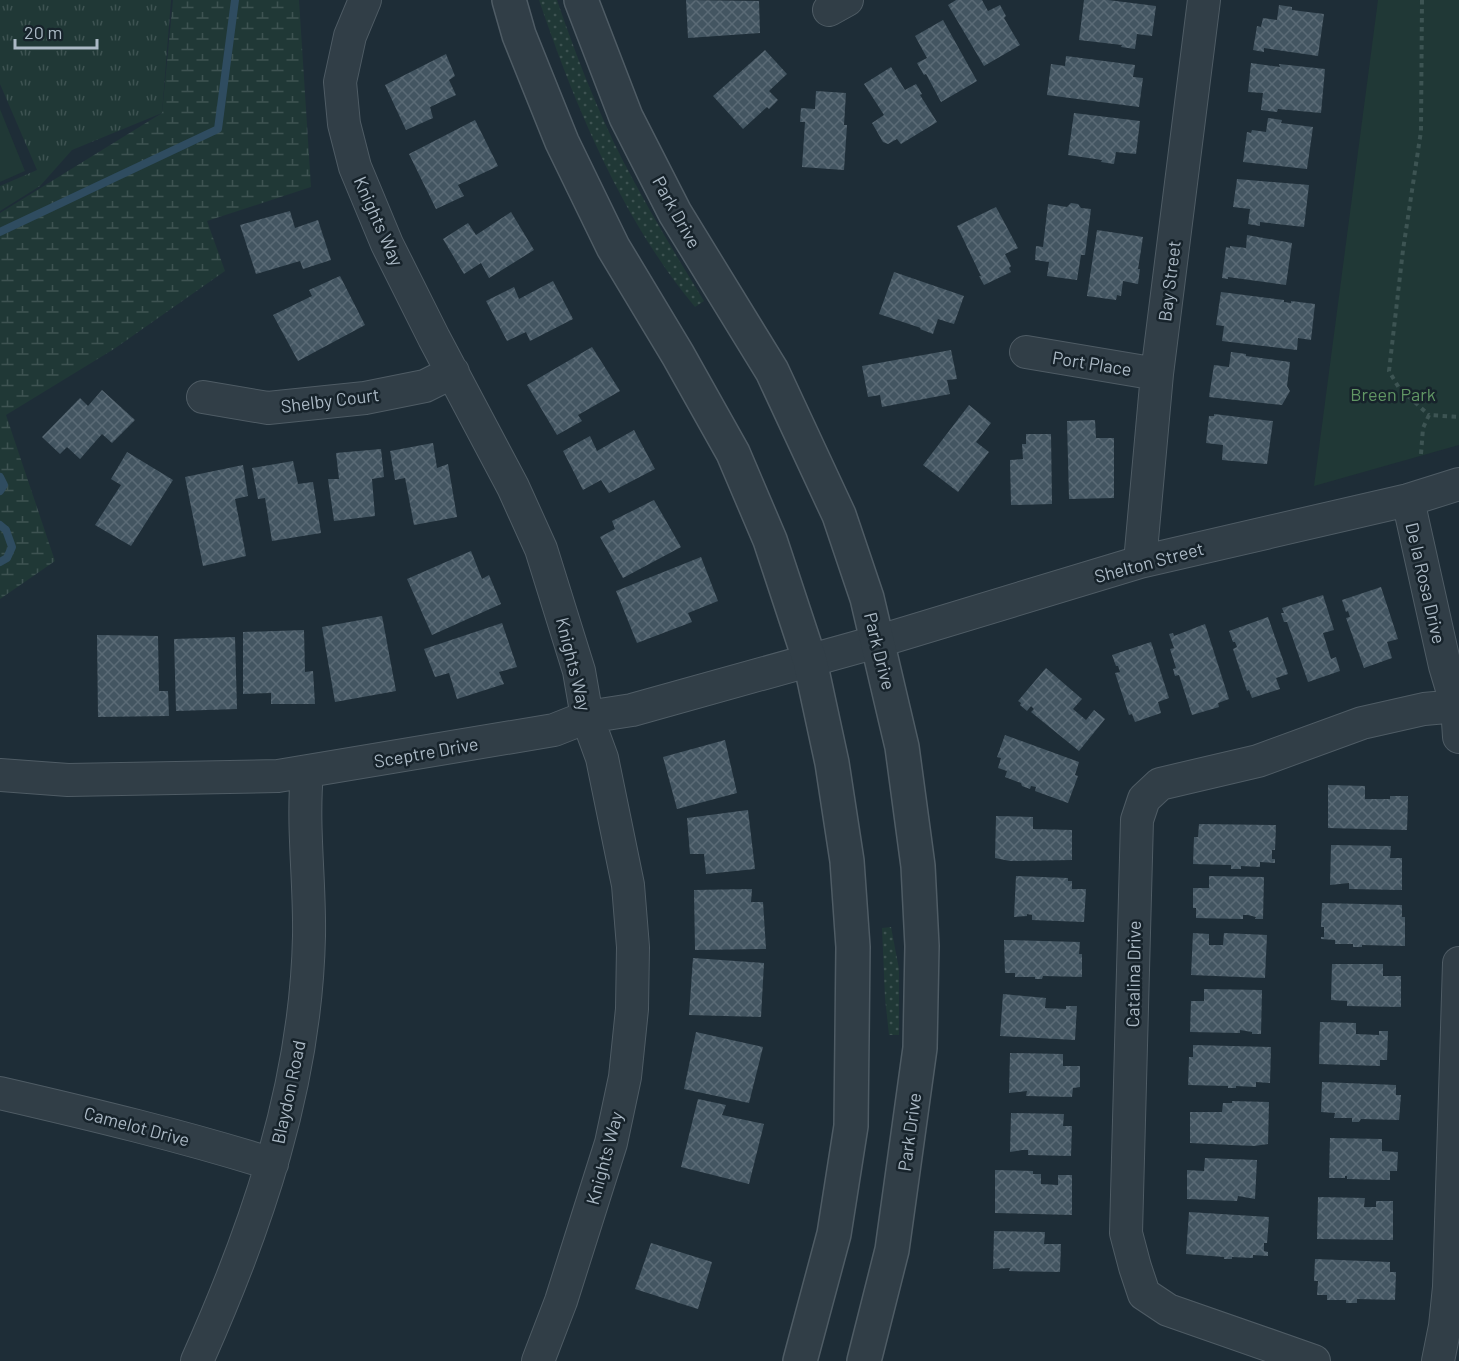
<svg xmlns="http://www.w3.org/2000/svg" width="1459" height="1361" font-family="Barlow,sans-serif">
	<style>
		.grass { fill: url(#grass-tufts) }
		.wetland { fill: url(#wetland-marsh) }
		.park { fill: #203836 }
		.garden { fill: url(#garden-dots) }
		.lines { fill: none; stroke-linecap: round; stroke-linejoin: round }
		.stream { stroke: #2f4c60; stroke-width: 8 }
		.building { fill: url(#building-cross-hatch) }
		.minor-casing { stroke: #4f5c65; stroke-width: 34 }
		.tertiary-casing { stroke: #4f5c65; stroke-width: 36 }
		.path { stroke: #3d5453; stroke-width: 4; stroke-dasharray: 4.5 4.5; stroke-linecap: butt }
		.minor { stroke: #313e47; stroke-width: 32 }
		.tertiary { stroke: #313e47; stroke-width: 33 }
		.labels { text-anchor: middle; dominant-baseline: central; stroke-width: 5; stroke-linejoin: round; paint-order: stroke }
		.street-label { font-size: 18px; fill: #abb9c5; stroke: #17232b }
		.park-label { font-size: 18px; fill: #619664; stroke: #17232b }
	</style>
	<defs>
		<pattern id="grass-tufts" width="24" height="20" patternUnits="userSpaceOnUse" patternTransform="scale(1.5)"><rect width="24" height="20" fill="#203836"/><path d="M3 7l-1-3M5 7V3M7 7l1-3M15 17l-1-3M17 17v-4M19 17l1-3" fill="none" stroke="#3e5352"/></pattern>
		<pattern id="wetland-marsh" width="20" height="14" patternUnits="userSpaceOnUse" patternTransform="scale(1.5)"><rect width="20" height="14" fill="#203836"/><path d="M1 5h8M5 5V1M11 12h8M15 12V8" fill="none" stroke="#3e5352"/></pattern>
		<pattern id="garden-dots" width="8" height="8" patternUnits="userSpaceOnUse" patternTransform="scale(1.5)"><rect width="8" height="8" fill="#203836"/><path d="M2 2h.1M6 6h.1" fill="none" stroke="#3e5352" stroke-width="1.8" stroke-linecap="round"/></pattern>
		<pattern id="building-cross-hatch" width="8" height="8" patternUnits="userSpaceOnUse" patternTransform="scale(1.5)"><rect width="8" height="8" fill="#435561"/><path d="M0 0l8 8M0 8l8-8" fill="none" stroke="#5b6b76"/></pattern>
	</defs>
	<rect width="100%" height="100%" fill="#1e2d37"/>
	<path class="grass" d="M0 0H171L162 113 72 150 40 186 0 211V186L37 170 0 84Z"/>
	<path class="wetland" d="M173 0H299L311 187 207 221 225 271 114 349 6 415 55 561 0 599V213L162 113Z"/>
	<path class="park" d="M1378 0H1459V445L1314 486Z
		M0 109 25 171 0 182Z"/>
	<path class="garden" d="M539 0H557C575 53 596 107 621 157 647 207 675 254 704 301L695 307C623 221 575 106 539 0Z
		M891 927 899 969V1035H889L885 998 882 928Z"/>
	<g class="lines">
		<path class="stream" d="M0 232 218 129 235 0
			M0 477 4 485 0 491
			M0 525 6 530 12 547 7 558 0 562"/>
	</g>
	<path class="building" d="M686 0 759 1 760 33 688 38Z
		M956 0H982L988 11 1000 5 1006 16 1004 18 1020 45 984 66 948 5Z
		M1084 0H1108L1156 6 1152 36 1137 34 1135 49 1121 47 1122 45 1079 40Z
		M1279 5 1292 7V10L1324 14 1318 56 1264 48V52L1253 50 1257 26 1261 27 1263 18 1277 20Z
		M943 20 977 81 941 102 926 74 924 75 917 63 927 58 915 36Z
		M765 50 787 74 769 91 778 100 769 109 767 107 743 129 713 96Z
		M446 54 455 76 449 80 456 95 430 107 433 118 406 130 385 85Z
		M1066 56 1135 65 1133 77 1143 78 1139 107 1047 95 1051 64 1065 66Z
		M1251 63 1280 67 1279 64 1325 69 1321 113 1278 109 1277 112 1261 110 1263 93 1248 92Z
		M891 67 905 90 916 84 922 94 920 95 937 122 901 144 897 139 888 144 883 142 872 123 884 115 864 84Z
		M816 91 846 93 844 125H847L844 170 802 167 805 122H800L801 108 815 109Z
		M1074 113 1140 121 1136 154 1116 152 1114 164 1101 162 1102 160 1068 155Z
		M1268 118 1282 120 1281 123 1313 127 1307 169 1243 162 1247 132 1251 133 1252 130 1266 132Z
		M475 120 498 166 458 185 464 196 436 209 409 154Z
		M1237 179 1309 185 1304 227 1260 222V226L1248 224 1250 209 1233 207Z
		M1071 203 1078 204 1081 208 1091 209 1085 255H1081L1077 280 1047 276 1049 262 1035 260 1036 246 1043 247 1048 204 1067 207Z
		M996 207 1018 248 1005 254 1011 266 1009 268 1011 272 984 285 979 276H981L957 226Z
		M290 211 295 228 318 220 331 260 303 269 300 261 256 274 240 225Z
		M511 212 534 250 489 278 481 263 464 274 443 239 468 223 476 235Z
		M1097 230 1143 237 1138 269H1140L1138 284 1123 281 1121 296 1117 295 1116 300 1087 296Z
		M1247 235 1292 243 1286 285 1228 277V279L1222 278 1226 247 1230 248V246L1246 248Z
		M894 272 964 296 954 324 938 319 933 334 920 329 921 328 879 314Z
		M340 276 365 325 298 361 273 315 312 296 309 290Z
		M553 281 573 319 530 341 526 332 507 341 486 301 514 287 519 299Z
		M1221 292 1284 300V302L1291 303V301L1315 304 1311 340 1298 338 1297 350 1222 341 1224 326 1216 325Z
		M592 347 620 391 578 415 582 421 557 435 527 385Z
		M951 350 957 379 947 380 950 394 882 407 880 395 868 397 862 366Z
		M1231 352 1246 354V356L1290 362 1287 386 1290 391 1282 405 1209 397 1214 365 1229 367Z
		M102 390 135 420 112 443 102 434 80 459 67 447 60 454 42 437 80 398 88 406Z
		M969 405 991 423 976 442 989 452 958 492 923 465Z
		M1214 414 1273 421 1267 464 1222 460 1223 445 1206 443 1209 416H1214Z
		M1095 420 1096 438H1114V498L1069 499 1067 421Z
		M634 430 655 469 609 493 601 480 583 490 563 451 590 436 597 451Z
		M1026 434H1051L1052 504 1011 505 1010 460 1023 459 1022 444H1026Z
		M433 443 437 468 448 464 457 517 414 525 405 478 395 480 390 451Z
		M381 449 384 477 372 479 375 516 334 521 328 479H339L336 453Z
		M127 452 173 480 131 546 95 525 121 485 111 479Z
		M293 461 298 484 313 482 321 533 272 541 265 498 258 499 252 468Z
		M243 465 248 496 235 499 246 556 203 566 185 477Z
		M654 500 681 547 623 578 600 537 615 529 612 521Z
		M471 551 482 579 489 575 501 604 432 635 407 579Z
		M701 557 718 601 688 613 692 622 637 643 616 591Z
		M1381 587 1398 639 1387 642 1392 658 1364 668 1346 618 1350 617 1348 611 1346 612 1342 600Z
		M1323 595 1334 630 1323 633 1331 659 1336 657 1340 671 1308 682 1287 622H1284L1281 613H1284L1282 608Z
		M382 616 396 691 335 702 322 627Z
		M1268 617 1288 674 1276 678 1280 689 1252 698 1249 690 1247 691 1233 649 1237 647 1235 642H1233L1229 631Z
		M502 623 517 667 499 672 504 684 457 699 449 673 435 677 424 649Z
		M1205 624 1229 699 1218 703 1219 707 1192 715 1179 675 1175 676 1173 669 1176 668 1170 649 1174 648 1169 634 1173 633 1174 636Z
		M304 630 305 672 313 671 315 704H271V693L243 694V632Z
		M97 635 158 636 159 691H168L169 716 98 717Z
		M235 637 237 709 176 711 174 639Z
		M1151 642 1169 698 1158 702 1161 713 1135 722 1132 714 1129 715 1115 673 1120 672 1118 666H1116L1112 655Z
		M1046 668 1082 699 1073 709 1086 720 1094 710 1105 719 1079 751 1031 712 1034 709 1031 706 1027 711 1020 705 1021 703 1018 701Z
		M1005 735 1079 762 1075 775 1078 776 1068 803 1035 791 1036 787 1031 786 1030 789 1022 786 1021 783 1005 777 1007 771 998 768 1001 758 997 757Z
		M725 740 737 793 677 809 663 757Z
		M1328 785 1365 786V799H1390V796H1408L1407 830 1328 828Z
		M748 810 755 869 706 874 704 854H690L687 818Z
		M996 816 1033 817V829L1072 830V860L1010 861 995 858Z
		M1199 824 1276 825 1275 850H1272V859H1275V863L1260 862V867L1241 866V869H1231V865L1193 864 1194 837H1198Z
		M1331 845 1391 846 1390 858H1402V890L1349 889V883L1330 885Z
		M1016 876 1068 878V881H1072V889H1086L1084 922 1032 920V915L1027 914V916L1014 917Z
		M1209 876 1264 877 1263 919H1255L1256 917 1248 915H1243V919L1196 918V908H1193V888H1209Z
		M752 889 751 902H763L766 949 695 950 694 890Z
		M1322 903 1402 905V917H1405V946L1362 945V947H1353V944H1335V940L1321 939V937H1324V927H1321Z
		M1193 933 1209 934V945H1223L1224 933 1267 935 1265 978 1191 975Z
		M1004 940 1080 942 1079 954H1082V977L1043 976 1042 979H1035V977H1015V973H1005Z
		M693 958 764 963 761 1017 689 1015Z
		M1332 964H1383V976H1401V1007L1347 1006V1001L1331 1000Z
		M1204 989 1262 990 1261 1034H1252V1032L1240 1030V1033L1190 1032 1191 1001H1204Z
		M1003 994 1046 998 1045 1008 1066 1009V1006H1077L1075 1040 1000 1036Z
		M1320 1022 1356 1023V1034L1379 1035V1031H1388L1387 1060H1380V1066L1319 1064Z
		M696 1032 763 1047 749 1103 684 1089Z
		M1193 1045 1271 1047 1270 1083 1256 1082V1087L1236 1086V1088H1228V1086L1188 1085 1189 1057H1193Z
		M1010 1053 1063 1054V1066H1080V1087L1073 1088 1072 1097 1026 1096 1027 1091 1009 1093Z
		M1322 1082 1396 1085V1095H1401L1399 1120 1361 1119 1359 1122H1352V1118H1334L1335 1113 1321 1112Z
		M698 1099 726 1105 722 1115 764 1124 749 1184 681 1167Z
		M1232 1101 1269 1102 1268 1144 1254 1146 1190 1143V1112H1222L1223 1103H1232Z
		M1011 1113 1064 1114 1063 1126H1072L1071 1156 1028 1155V1150H1022L1010 1152Z
		M1330 1138 1382 1139V1151L1398 1152 1397 1171H1390V1180L1347 1179V1176H1345V1178H1329Z
		M1205 1158 1257 1160 1255 1199 1238 1196 1237 1201 1187 1199V1170L1204 1171Z
		M995 1170 1033 1171V1174H1041V1184L1058 1185V1175H1072V1215L995 1213Z
		M1318 1197 1365 1198 1364 1207H1376V1201H1393V1240L1317 1239Z
		M1189 1212 1269 1217 1267 1243H1264V1251L1268 1252V1256L1253 1255V1258L1232 1257V1259H1224V1257L1186 1254Z
		M994 1231 1045 1232 1044 1244H1061L1060 1272 1009 1271 1010 1268 993 1269Z
		M651 1243 712 1262 698 1309 635 1289Z
		M1315 1259 1390 1262V1272H1396L1395 1300 1357 1299V1303H1346V1300H1327V1295H1317L1318 1281H1314Z"/>
	<g class="lines">
		<defs>
			<path id="minor" d="M365 0 350 36 340 82 344 124 355 167 387 244 434 338 513 487 541 549 579 671 587 717 602 758 628 885 633 947 632 1009 625 1077 611 1143 561 1301 538 1361
				M829 10 847 0
				M1026 352 1157 374
				M203 397 268 408 365 398 425 386 453 372
				M1408 500 1445 666 1457 706 1459 737
				M1140 562 1157 374 1204 0
				M0 775 68 780 278 776 554 730 587 717 632 710 876 642 1140 562 1408 500 1459 484
				M0 1093C91 1114 183 1136 272 1164
				M197 1361C257 1227 306 1085 309 936 310 881 302 827 307 772
				M1314 1361 1168 1310 1144 1294 1135 1267 1126 1233 1137 820 1144 799 1160 784 1258 761 1362 723 1424 709 1457 706
				M1438 1361 1445 1326 1449 1287 1459 963"/>
			<path id="tertiary" d="M509 0 519 35 562 142 613 247 678 355 733 453 770 540 810 661 832 763 847 861 853 947 851 1126 834 1234 800 1361
				M581 0 626 117 675 213 772 371 839 515 867 598 902 747 918 866 922 946 920 1048 892 1250 864 1361"/>
		</defs>
		<use href="#minor" class="minor-casing"/>
		<use href="#tertiary" class="tertiary-casing"/>
		<path class="path" d="M1422 0 1421 131 1403 250 1389 371 1399 388 1429 415
			M1421 454 1423 428 1429 415 1459 417"/>
		<use href="#minor" class="minor"/>
		<use href="#tertiary" class="tertiary"/>
	</g>
	<g class="labels">
		<g class="street-label">
			<text transform="translate(677 212) rotate(61)">Park Drive</text>
			<text transform="translate(379 221) rotate(66)">Knights Way</text>
			<text transform="translate(1169 281) rotate(-83)">Bay Street</text>
			<text transform="translate(1092 363) rotate(9)">Port Place</text>
			<text transform="translate(330 400) rotate(-7)">Shelby Court</text>
			<text transform="translate(1149 562) rotate(-15)">Shelton Street</text>
			<text transform="translate(1426 583) rotate(77)">De la Rosa Drive</text>
			<text transform="translate(880 651) rotate(76)">Park Drive</text>
			<text transform="translate(574 664) rotate(76)">Knights Way</text>
			<text transform="translate(426 752) rotate(-10)">Sceptre Drive</text>
			<text transform="translate(1133 974) rotate(-89)">Catalina Drive</text>
			<text transform="translate(288 1092) rotate(-78)">Blaydon Road</text>
			<text transform="translate(137 1126) rotate(15)">Camelot Drive</text>
			<text transform="translate(909 1132) rotate(-82)">Park Drive</text>
			<text transform="translate(604 1158) rotate(-75)">Knights Way</text>
		</g>
		<g class="park-label">
			<text x="1393" y="394">Breen Park</text>
		</g>
	</g>
	<path d="M15 39v9h82v-9" fill="none" stroke="#abb9c5" stroke-width="3"/>
	<text x="24" y="39" font-size="18" fill="#abb9c5" stroke="#17232b" stroke-width="4.5" paint-order="stroke">20 m</text>
</svg>
